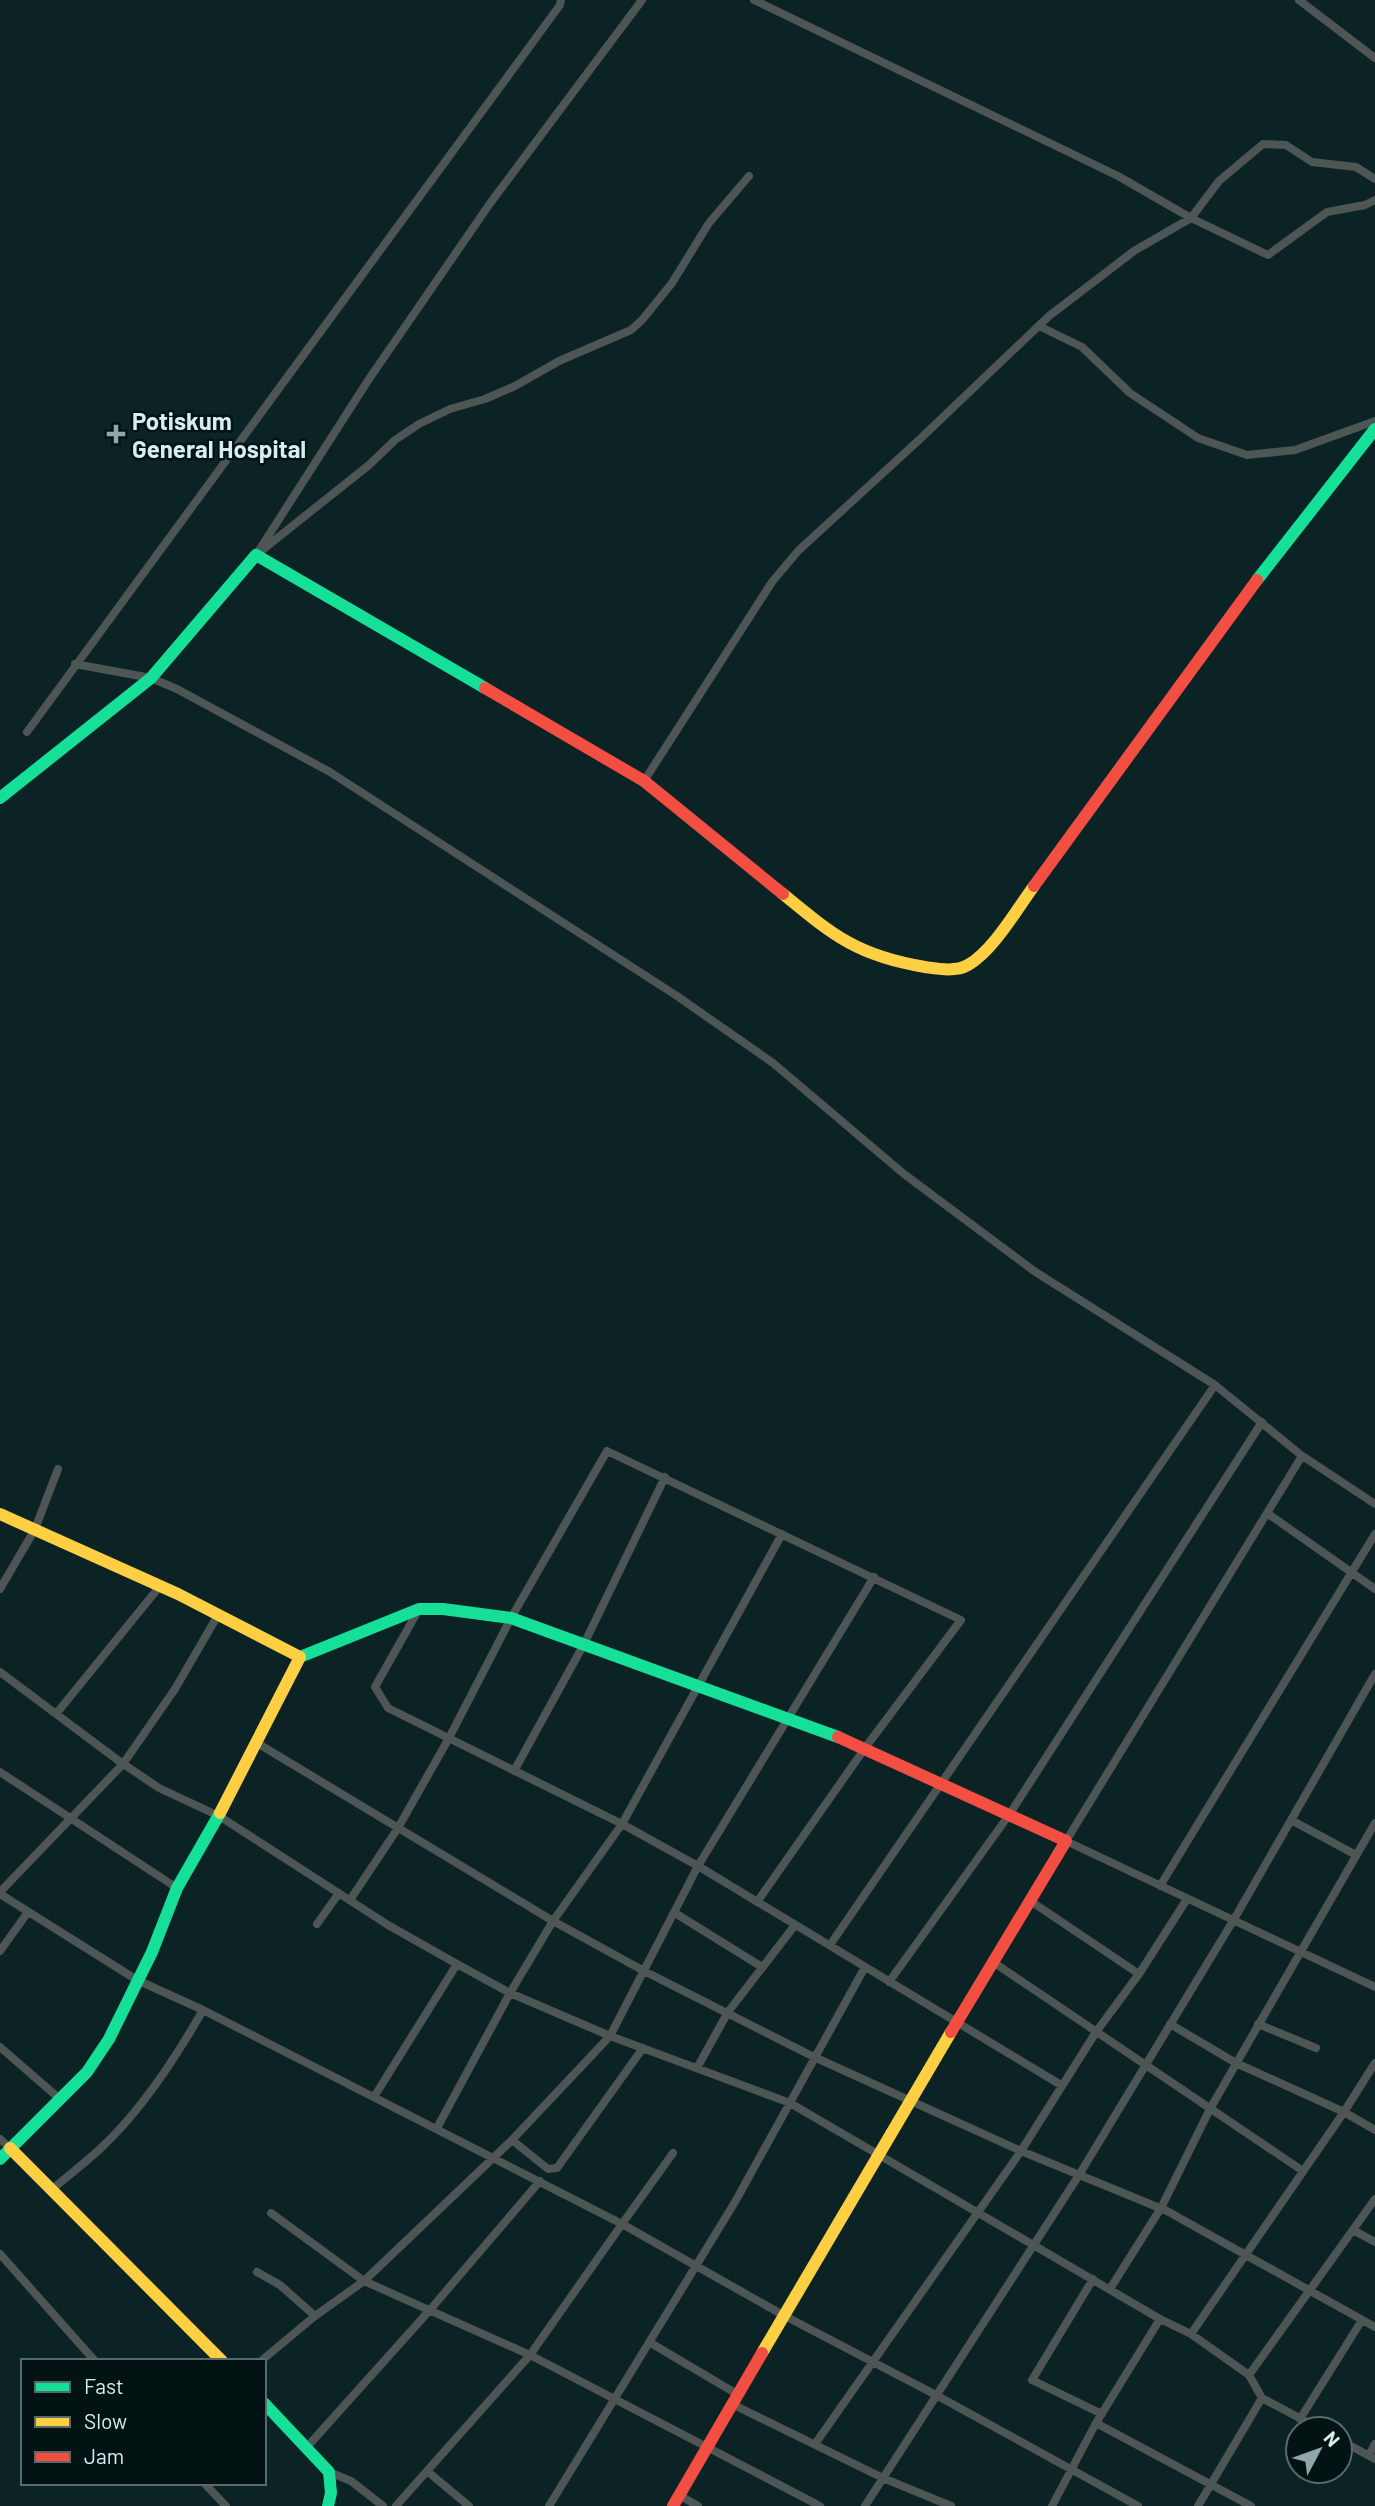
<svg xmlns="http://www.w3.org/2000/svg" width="1375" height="2506" font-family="Barlow,sans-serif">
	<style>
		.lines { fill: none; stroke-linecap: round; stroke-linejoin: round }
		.street { stroke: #4d5655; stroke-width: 8 }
		.fast { stroke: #16e098; stroke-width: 12 }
		.slow { stroke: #ffcf43; stroke-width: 12 }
		.jam { stroke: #f24e42; stroke-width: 12 }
		.poi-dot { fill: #90a7a8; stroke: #031314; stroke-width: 2.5 }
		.labels { text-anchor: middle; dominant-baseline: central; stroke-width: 5; stroke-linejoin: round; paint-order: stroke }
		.poi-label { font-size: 24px; font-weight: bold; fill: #d7eeef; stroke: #031314; text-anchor: start }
	</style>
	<rect width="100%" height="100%" fill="#0b2325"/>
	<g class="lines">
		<path class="street" d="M754 0 1118 176 1191 218 1268 255 1327 212 1365 205 1375 200
			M1299 0 1375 58
			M1039 326 1082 347 1130 393 1198 438 1247 455 1295 450 1375 421
			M261 551 369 465 395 440 419 424 450 409 485 399 515 386 559 361 631 330 642 320 672 283 709 223 749 176
			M256 555 369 379 491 202 642 0
			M75 664 151 678 177 689 330 772 677 996 773 1063 904 1174 1034 1271 1215 1385 1301 1455 1375 1504
			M27 732 560 5 561 0
			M644 781 772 582 798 551 920 439 1049 316 1134 251 1191 218 1219 181 1263 144 1286 145 1312 162 1356 167 1375 179
			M1302 1456 1066 1841 1375 1987
			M1267 1513 1375 1589
			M0 1589 35 1529 58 1469
			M419 1609 375 1687 388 1708 622 1824 698 1866 1061 2085
			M0 1672 119 1761 159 1788 219 1816 388 1925 457 1964 510 1993 610 2036 790 2103 1160 2319 1191 2334 1249 2375 1262 2398
			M56 1714 160 1586
			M257 1743 553 1921 644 1971 814 2057 1021 2151 1167 2211 1375 2327
			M514 1771 584 1644 665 1477
			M0 1772 177 1888
			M1291 1820 1356 1855
			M1160 1886 1375 1534
			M0 1892 123 1764 175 1689 218 1615
			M0 1894 137 1980 203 2010C175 2059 142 2110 101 2148 85 2163 68 2176 51 2190
			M350 1900 398 1828 449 1738 511 1618 607 1451 961 1620 865 1748 757 1902
			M1029 1900 1139 1974
			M675 1913 762 1967
			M317 1924 339 1893
			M830 1945 1215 1385
			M0 1951 28 1912
			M993 1962 1303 2171
			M889 1982 1009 1815 1262 1422
			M203 2010 622 2224 673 2153
			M1170 2024 1236 2063 1344 2112 1375 2130
			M1258 2024 1316 2048
			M0 2047 61 2100
			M697 2068 728 2012 795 1925
			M374 2097 457 1964
			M437 2128 510 1993 553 1921 622 1824 782 1534
			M0 2139 10 2148
			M512 2140 548 2169 557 2168 643 2048
			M271 2213 364 2281 530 2355 820 2506
			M1353 2230 1375 2242
			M0 2254 95 2361
			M257 2272 280 2285 315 2316
			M1093 2279 1032 2380 1102 2414
			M1110 2289 1161 2208 1210 2109 1375 1823
			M1191 2334 1344 2112 1375 2063
			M649 2342 737 2394
			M261 2361 315 2316 364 2281 512 2140 610 2036 698 1866 874 1577
			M1249 2375 1375 2199
			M732 2404 883 2478 951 2506
			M1300 2419 1362 2320
			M1096 2423 1251 2506
			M1340 2440 1375 2459
			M815 2444 1021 2151 1096 2032 1139 1974 1187 1899
			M307 2447 429 2311 540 2181
			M1369 2455 1375 2444
			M427 2471 469 2506
			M329 2472 351 2481 383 2506
			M204 2483 226 2506
			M679 2495 698 2506
			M396 2506 530 2355 622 2224 783 2315 936 2395 1138 2506
			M549 2506 735 2202 865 1967
			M865 2506 1079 2175 1233 1921 1375 1674
			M1052 2506 1096 2423 1160 2319
			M1198 2506 1262 2398 1320 2429"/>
		<path class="fast" d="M1257 580 1375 429
			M0 798 151 678 256 555 485 688
			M300 1657 419 1609H443L511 1618 838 1737
			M0 2159 87 2072 109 2039 152 1952 177 1888 220 1813
			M264 2403 329 2472 331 2493 328 2506"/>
		<path class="slow" d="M783 894C834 936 858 956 925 967 939 969 956 972 968 965 993 951 1017 909 1034 886
			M0 1514 178 1594 300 1657 220 1813
			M10 2148 222 2361
			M762 2353 951 2032"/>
		<path class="jam" d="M485 688 644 781 783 894
			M1034 886 1257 580
			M838 1737 1066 1841 951 2032
			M673 2506 762 2353"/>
	</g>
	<path class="poi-dot" d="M112.5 423.5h7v7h7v7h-7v7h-7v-7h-7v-7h7z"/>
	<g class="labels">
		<g class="poi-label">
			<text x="132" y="420">Potiskum<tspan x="132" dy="28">General Hospital</tspan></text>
		</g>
	</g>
	<rect x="21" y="2359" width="245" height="126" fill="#031314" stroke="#586b6c" stroke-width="2"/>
	<rect x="35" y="2382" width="35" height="10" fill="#16e098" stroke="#586b6c" stroke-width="2"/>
	<text x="84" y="2394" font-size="21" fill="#d7eeef">Fast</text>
	<rect x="35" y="2417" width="35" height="10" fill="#ffcf43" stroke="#586b6c" stroke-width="2"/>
	<text x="84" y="2429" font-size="21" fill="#d7eeef">Slow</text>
	<rect x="35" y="2452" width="35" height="10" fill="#f24e42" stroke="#586b6c" stroke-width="2"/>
	<text x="84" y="2464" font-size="21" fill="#d7eeef">Jam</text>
	<g transform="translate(1319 2450) rotate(49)"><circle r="33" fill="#031314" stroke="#586b6c" stroke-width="2"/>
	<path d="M0-5L12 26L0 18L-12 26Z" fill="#90a7a8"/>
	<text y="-10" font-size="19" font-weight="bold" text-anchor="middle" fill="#d7eeef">N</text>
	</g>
</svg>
